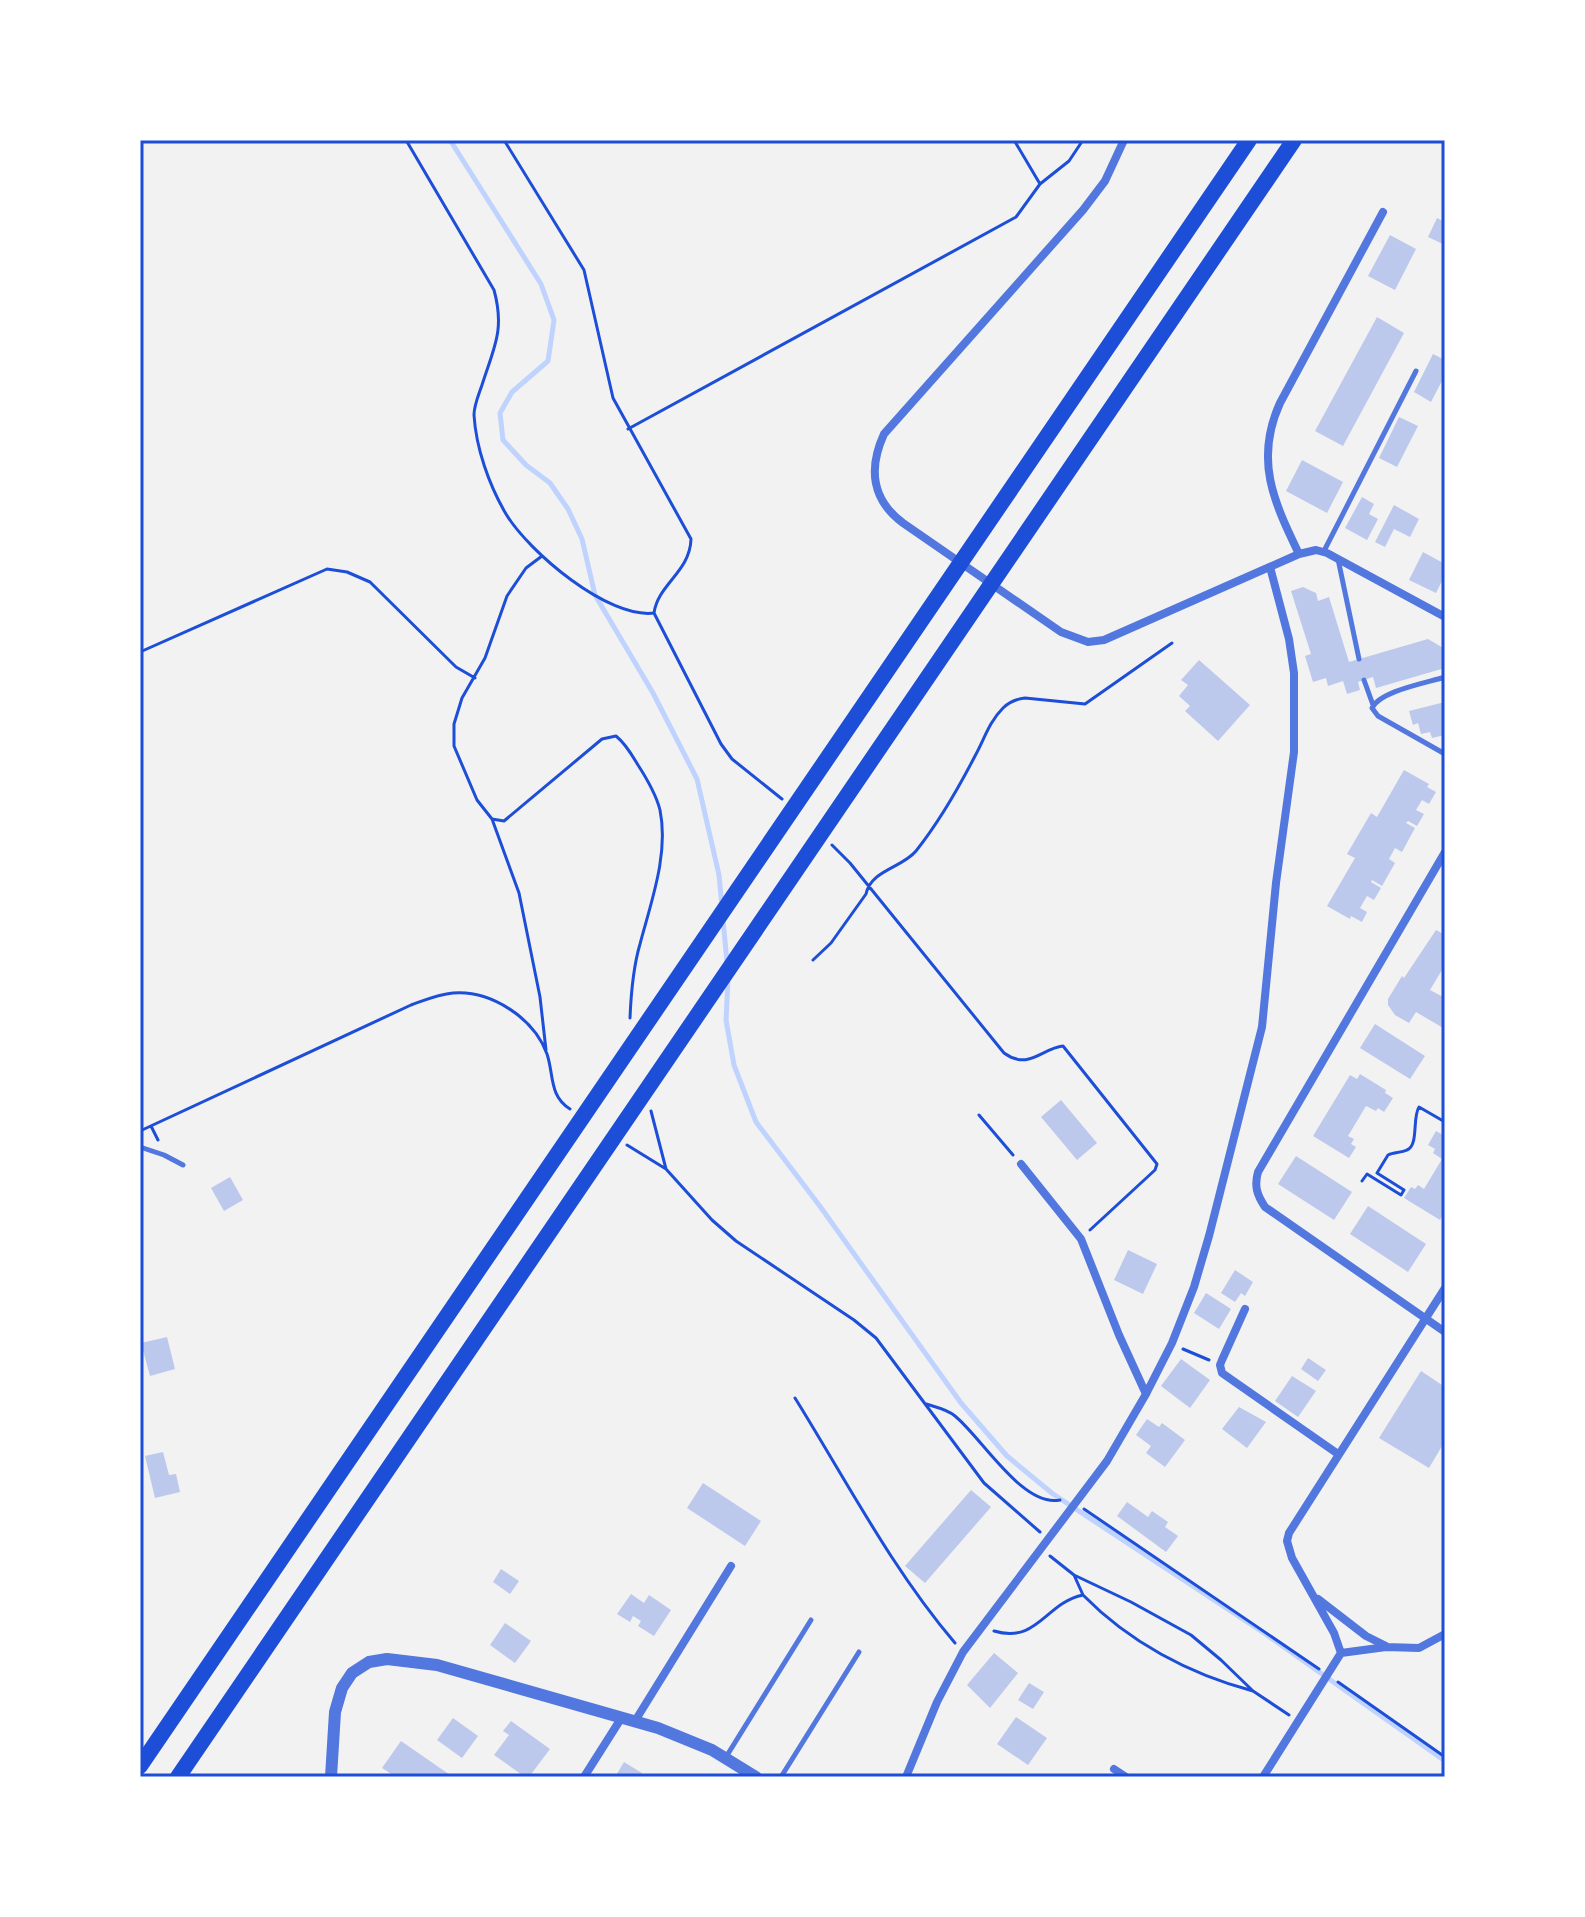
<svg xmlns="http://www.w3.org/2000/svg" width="1585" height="1917" font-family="Rubik,sans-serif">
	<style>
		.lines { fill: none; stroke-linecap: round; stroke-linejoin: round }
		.stream { stroke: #bfd3fe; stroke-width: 5 }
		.building { fill: #bdc9ec }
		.path { stroke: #1d4ed8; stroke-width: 3 }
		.service { stroke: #5277de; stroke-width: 5 }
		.minor { stroke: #5277de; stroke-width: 8 }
		.tertiary { stroke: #5277de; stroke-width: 12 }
		.motorway { stroke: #1d4ed8; stroke-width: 16 }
		.neatline { fill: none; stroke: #1d4ed8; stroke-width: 3 }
	</style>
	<rect width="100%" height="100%" fill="#f2f2f2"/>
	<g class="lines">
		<path class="stream" d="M450 140 541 284 554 320 548 361 512 392 500 413 503 440 526 465 550 483 568 509 582 539 595 595 653 693 697 779 719 875 722 906
			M723 920 727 962
			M728 980 726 1020 734 1065 756 1122 819 1205 961 1403 1007 1456 1053 1494 1264 1633 1445 1761"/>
	</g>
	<path class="building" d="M1437 218 1445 222V245L1428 237Z
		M1390 235 1416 249 1395 290 1368 276Z
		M1377 317 1404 333 1343 446 1315 431Z
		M1433 354 1445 360V375L1431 402 1414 392Z
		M1399 417 1418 426 1397 467 1379 458Z
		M1302 460 1343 482 1327 513 1286 491Z
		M1362 497 1374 504 1369 514 1378 519 1367 540 1345 528Z
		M1394 505 1419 519 1410 537 1394 529 1385 547 1375 542Z
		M1423 552 1445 564V575L1436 593 1409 580Z
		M1303 587 1316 593 1318 601 1329 597 1349 662 1428 639 1445 649V668L1376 688 1373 677 1358 682 1360 690 1347 694 1343 681 1328 686 1326 678 1313 682 1305 656 1311 654 1291 591Z
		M1199 660 1250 705 1218 741 1185 711 1190 706 1179 696 1188 685 1181 680Z
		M1445 702V735L1432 738 1430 732 1421 734 1418 723 1413 725 1409 711Z
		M1404 770 1429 784 1427 787 1436 792 1429 804 1422 800 1416 810 1424 814 1417 826 1408 821 1406 823 1415 828 1402 852 1395 848 1389 859 1395 863 1382 886 1372 880 1371 882 1381 888 1374 900 1367 896 1360 908 1367 912 1362 922 1351 916 1350 919 1327 906 1355 858 1347 854 1371 813 1377 817Z
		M1436 930 1445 935V965L1430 990 1445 998V1029L1416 1012 1409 1023 1395 1015 1388 1005V999L1402 976 1404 978Z
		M1375 1024 1425 1056 1410 1079 1360 1048Z
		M1360 1074 1386 1090 1385 1093 1393 1098 1384 1112 1378 1108 1376 1111 1366 1106 1348 1136 1354 1139 1351 1144 1356 1147 1349 1158 1313 1136 1350 1075 1357 1079Z
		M1061 1100 1097 1143 1077 1160 1041 1117Z
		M1436 1131 1445 1136V1211L1440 1220 1404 1198 1411 1187 1415 1189 1418 1185 1424 1189 1442 1159 1433 1153 1435 1149 1428 1145Z
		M1296 1156 1352 1192 1334 1220 1278 1184Z
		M230 1177 243 1200 224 1211 211 1188Z
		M1368 1206 1426 1244 1408 1272 1350 1234Z
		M1128 1250 1157 1264 1143 1294 1114 1280Z
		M1235 1270 1253 1282 1245 1296 1241 1293 1235 1302 1221 1293Z
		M1206 1293 1231 1309 1219 1329 1194 1313Z
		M167 1337 175 1369 150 1376 141 1343Z
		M1308 1358 1326 1370 1318 1381 1301 1369Z
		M1181 1359 1210 1380 1190 1408 1161 1386Z
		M1421 1371 1445 1387V1441L1429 1468 1379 1438Z
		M1292 1376 1316 1391 1298 1417 1275 1401Z
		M1239 1407 1266 1422 1247 1448 1222 1429Z
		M1147 1419 1159 1427 1162 1423 1185 1440 1165 1467 1146 1453 1151 1446 1136 1435Z
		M163 1452 169 1475 176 1474 180 1492 155 1498 145 1456Z
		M703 1483 761 1521 745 1546 687 1508Z
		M971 1490 991 1507 925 1583 905 1566Z
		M1127 1502 1148 1517 1152 1511 1168 1522 1165 1527 1178 1536 1166 1552 1117 1516Z
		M501 1569 519 1581 510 1594 493 1582Z
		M631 1594 644 1603 649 1595 671 1610 654 1636 638 1626 641 1621 633 1616 630 1622 617 1614Z
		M505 1623 531 1641 515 1663 490 1645Z
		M994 1653 1018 1673 990 1708 967 1685Z
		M1029 1683 1044 1692 1033 1709 1018 1700Z
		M1016 1717 1047 1738 1028 1765 997 1744Z
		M453 1718 478 1736 462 1758 437 1740Z
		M511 1721 550 1749 529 1777H525L494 1755 509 1735 503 1731Z
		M401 1741 453 1777H396L382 1768Z
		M624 1762 642 1773 640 1777H615Z"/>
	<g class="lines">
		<path class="path" d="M406 140 494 290C505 330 494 347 482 385 479 394 474 405 474 415 476 448 489 485 506 514 529 552 608 619 654 613
			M504 140 584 270 613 398 691 539C690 572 658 584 654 613L721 744 732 759 782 799
			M1014 140 1040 184
			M628 429 1016 217 1040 184 1069 161 1083 140
			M542 556 526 568 507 596 485 658 462 698 454 724V746L477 800 492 819 519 893 540 997 546 1050
			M140 652 327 569 347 572 370 582 456 667 475 678
			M492 819 504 821 602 739 616 736C626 744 632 755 638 765 647 779 656 794 660 810 669 854 651 902 640 944 633 968 631 993 630 1018
			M832 845 850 863 1004 1053C1029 1071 1042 1048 1063 1046L1157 1164 1155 1170 1090 1230
			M813 960 831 943 866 894C871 870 902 868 916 851 939 822 958 789 975 756 984 740 989 722 1003 708 1009 702 1016 699 1025 698L1085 704 1172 643
			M651 1111 666 1169
			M979 1115 1013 1155
			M151 1126 158 1140
			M140 1131 411 1005C425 1000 439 994 453 993 491 990 534 1018 547 1054 554 1075 549 1096 570 1109
			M627 1145 666 1169 712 1220 736 1241 854 1320 876 1338 984 1483 1040 1532
			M1362 1181 1367 1174 1401 1195 1404 1190 1377 1173 1388 1155C1394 1152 1401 1153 1407 1150 1419 1145 1412 1118 1419 1107L1445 1122
			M1183 1349 1209 1360
			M795 1398C846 1480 892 1569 955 1643
			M926 1404C935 1407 947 1409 955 1416 982 1438 1023 1508 1060 1500
			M1084 1509 1319 1669
			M1050 1556 1074 1575
			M1083 1595 1074 1575 1131 1602 1191 1635 1221 1660 1253 1691 1289 1715
			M994 1631C1038 1644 1045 1603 1083 1595 1129 1642 1189 1674 1253 1691
			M1338 1682 1445 1757"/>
		<path class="service" d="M1324 551 1416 371
			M1338 559 1359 659
			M1445 677C1426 683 1380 691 1372 708L1378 716 1445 754
			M1364 680 1373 705
			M140 1147 164 1155 183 1165
			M726 1757 811 1620
			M781 1777 859 1652"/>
		<path class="minor" d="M1124 140 1105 181 1083 210 884 434C868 469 872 500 903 523L1061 632 1088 642 1104 640 1299 554 1316 550 1327 553 1445 617
			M1299 554C1274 502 1254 460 1280 403L1383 212
			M1445 852 1258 1172C1254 1186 1257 1195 1265 1207L1445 1332
			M1021 1164 1081 1239 1119 1335 1146 1394
			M1245 1309 1222 1360 1220 1365 1222 1373 1338 1454
			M1318 1599 1366 1636 1386 1646
			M1341 1653 1334 1633 1292 1558 1287 1541 1289 1533 1445 1288
			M1341 1653 1386 1647 1419 1648 1445 1634
			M635 1721 731 1566
			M1114 1769 1126 1777
			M584 1777 622 1717
			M906 1777 937 1702 963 1652 1107 1461 1146 1394 1172 1343 1194 1287 1209 1236 1262 1027 1276 883 1294 752V673L1289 639 1270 567
			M1263 1777 1341 1653"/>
		<path class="tertiary" d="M331 1777 335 1712 342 1688 352 1673 369 1662 387 1659 437 1665 658 1728 712 1750 756 1777"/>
		<path class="motorway" d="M140 1766 1249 140
			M178 1777 1294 140"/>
	</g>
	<rect width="1585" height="1917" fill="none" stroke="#ffffff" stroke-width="284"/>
	<rect x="142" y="142" width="1301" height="1633" class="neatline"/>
</svg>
